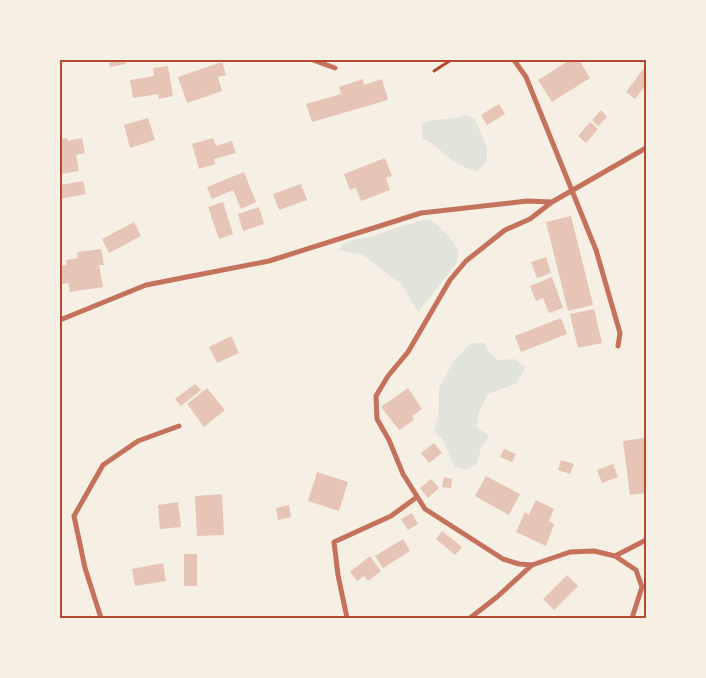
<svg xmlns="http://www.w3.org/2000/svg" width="706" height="678" font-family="'Fira Sans Condensed',sans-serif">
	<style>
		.green { fill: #e2e4dc }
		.building { fill: #e6c5b7 }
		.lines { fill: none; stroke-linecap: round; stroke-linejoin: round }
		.path { stroke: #b5482f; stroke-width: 3 }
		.minor { stroke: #c5725c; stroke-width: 5 }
		.neatline { fill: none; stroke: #b5482f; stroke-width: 2 }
	</style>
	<rect width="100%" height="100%" fill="#f6efe4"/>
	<path class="green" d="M467 115 475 119 487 148V161L477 171C453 167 443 148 422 138V123C438 118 452 120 467 115Z
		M430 219 448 235 459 251 456 264 418 312 402 285 361 254 338 250C351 235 358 241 373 236 391 229 410 223 430 219Z
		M471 343H484L490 353 498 360 515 359 525 368 517 383 488 394 479 411 476 427 489 436 481 448 477 464 467 470 454 467 443 440 434 431 439 414V388L453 362Z"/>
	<path class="building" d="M109 60H126V64L110 67Z
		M570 60H579L590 78 552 102 538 80Z
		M222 62 226 75 218 77 222 91 187 103 178 77Z
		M168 66 173 96 159 99 158 94 133 98 130 80 154 76 153 68Z
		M644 68 646 70V85L635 99 626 92Z
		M363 79 364 85 382 79 388 100 312 122 306 104 341 94 339 87Z
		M499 104 505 114 487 125 481 115Z
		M601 110 607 117 598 126 592 120Z
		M148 118 155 140 130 148 124 125Z
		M590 122 598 129 586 143 578 136Z
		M67 138 68 141 82 138 85 153 76 155 79 171 60 174V139Z
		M213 138 216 146 232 141 236 153 214 159 215 164 199 169 192 144Z
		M385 158 392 176 386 178 390 190 361 201 356 188 350 190 344 174Z
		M244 172 256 202 241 209 233 190 212 199 207 187Z
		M83 181 86 194 60 199V185Z
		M301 184 307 200 279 210 273 194Z
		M223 202 233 234 219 239 208 207Z
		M259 207 264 224 243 231 238 214Z
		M571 216 593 305 568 311 546 222Z
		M134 222 141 236 109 253 102 239Z
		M101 249 104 265H99L103 287 70 292 68 283 60 284V266L67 265 66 260 78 258 77 252Z
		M546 257 551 273 537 278 531 262Z
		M552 277 563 308 549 313 543 298 536 301 530 286Z
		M594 309 602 343 578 348 570 314Z
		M561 318 567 334 521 352 515 336Z
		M231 336 239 353 217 363 209 347Z
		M195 384 201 390 181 406 175 399Z
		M207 388 225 410 204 427 187 404Z
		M408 388 422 409 412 416 414 420 399 430 381 407Z
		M644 438 646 493 630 495 623 441Z
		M434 443 442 453 429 463 421 453Z
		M504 449 516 454 512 462 500 457Z
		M561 460 574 464 570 474 558 470Z
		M613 464 618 477 602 483 597 470Z
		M317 472 348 482 339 511 308 501Z
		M486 476 520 494 509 515 475 496Z
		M444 477 452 479 451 488 442 487Z
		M431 479 439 488 428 498 420 488Z
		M222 494 224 535 197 536 195 496Z
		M536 500 554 509 549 521 554 524 546 546 516 532 525 512 529 515Z
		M178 502 181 527 160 529 158 505Z
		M289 505 291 517 278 520 276 508Z
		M412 513 418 524 408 530 401 519Z
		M442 531 462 547 455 555 436 539Z
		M403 539 410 551 383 568 375 556Z
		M184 554H197V586H184Z
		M370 556 381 571 368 581 364 576 357 581 350 572Z
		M163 563 166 581 135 586 132 569Z
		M567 575 578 586 554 610 543 599Z"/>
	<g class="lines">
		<path class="path" d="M434 71 451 60"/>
		<path class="minor" d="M313 60 335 68
			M514 60 526 77 596 250 620 333 618 346
			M646 148 552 202 530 219 505 230 466 261 450 280 408 352 388 376 376 396 377 419 389 440 403 474 425 509 503 559 519 564 532 565 570 552 594 551 615 556 646 540
			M60 320 146 285 269 261 421 213 527 201 552 202
			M615 556 636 570 642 587 632 618
			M101 618 85 568 74 516 103 465 138 441 179 426
			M347 618 338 575 334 542 391 516 417 497
			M470 618 497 597 532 565"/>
	</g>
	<rect width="706" height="678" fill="none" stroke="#f6efe4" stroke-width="122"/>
	<rect x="61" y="61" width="584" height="556" class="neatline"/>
</svg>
